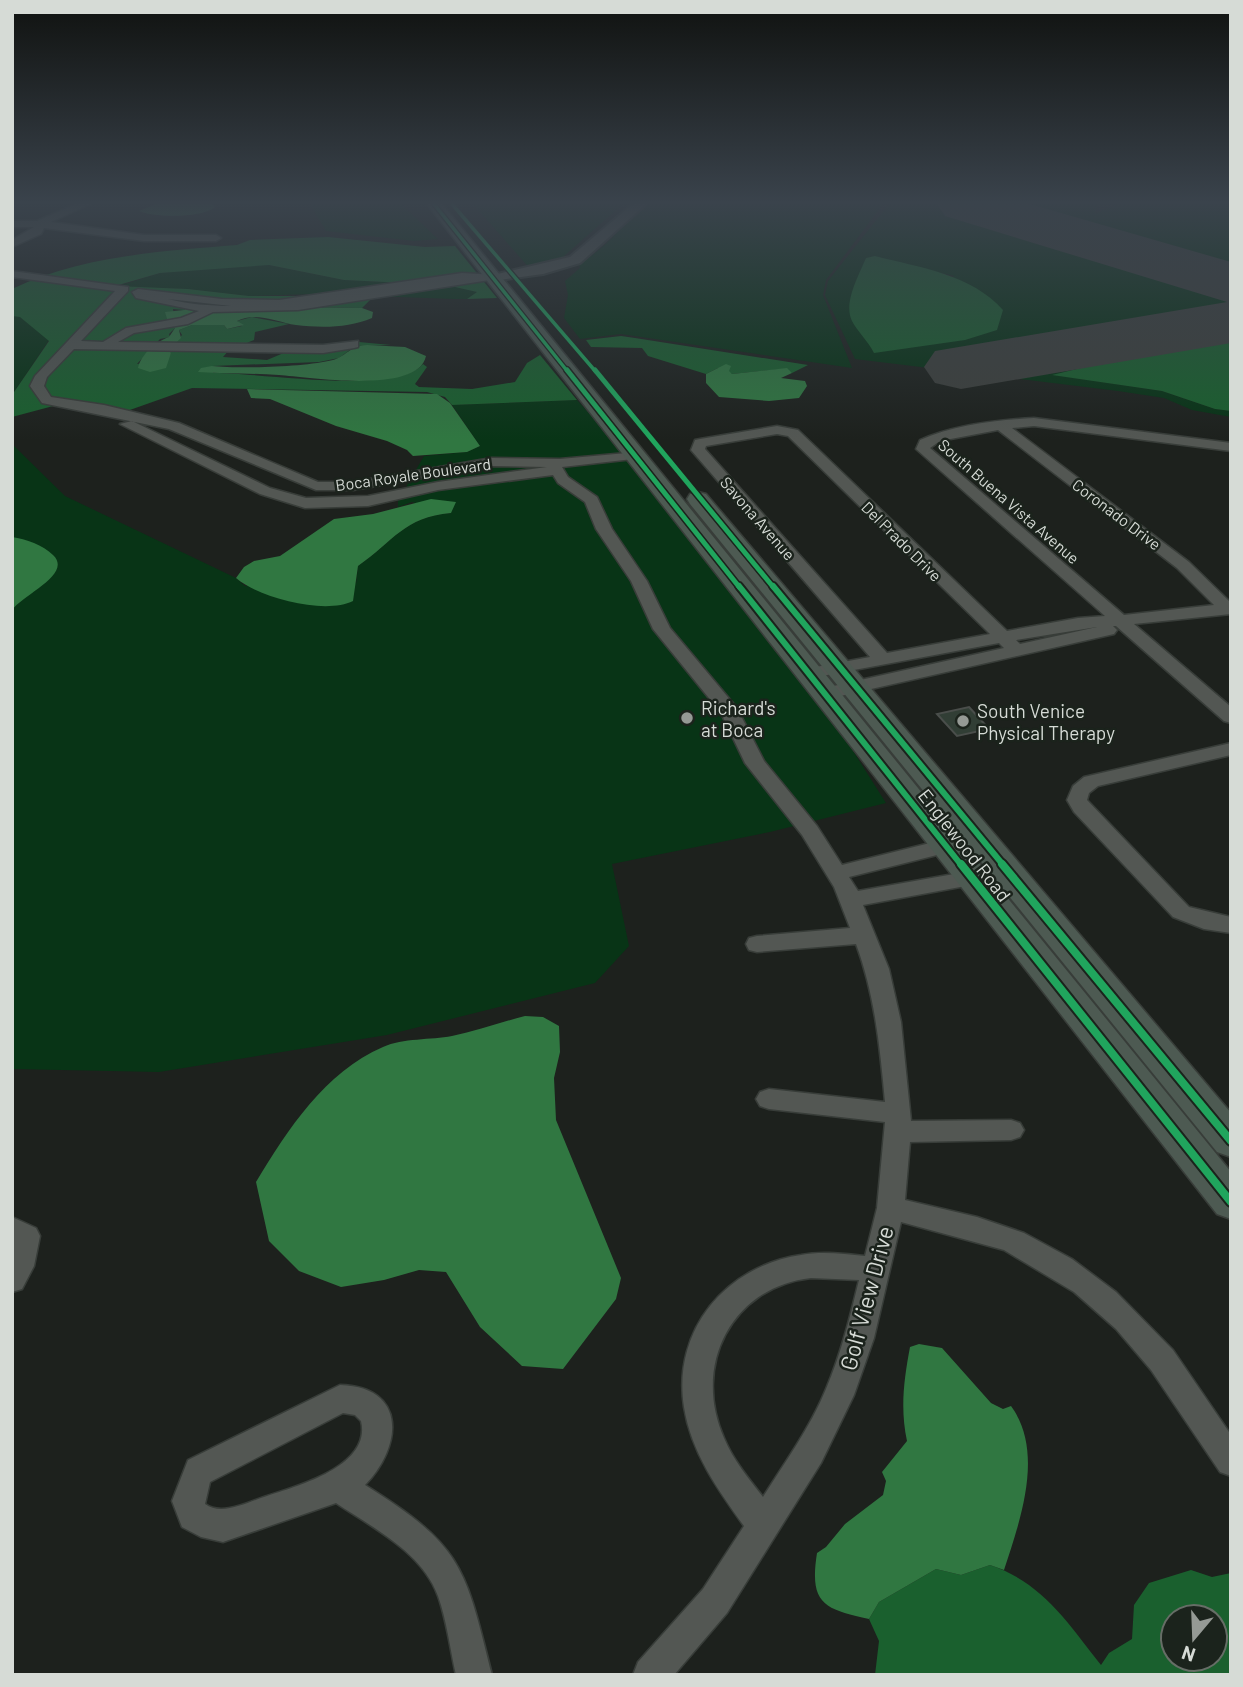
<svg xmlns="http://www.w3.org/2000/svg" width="1243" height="1687" font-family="Barlow,sans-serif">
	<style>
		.green { fill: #083416; fill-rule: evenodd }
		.forest { fill: #1a602e; fill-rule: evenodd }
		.water { fill: #307741 }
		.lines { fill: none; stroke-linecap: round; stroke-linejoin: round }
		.taxiway { fill: #3d403d; fill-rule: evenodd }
		.runway { fill: #3d403d; fill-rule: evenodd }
		.building { fill: #313e35; stroke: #4a4e4b; stroke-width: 2 }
		.minor-casing { stroke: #383d39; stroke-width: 3 }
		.tertiary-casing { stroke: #383d39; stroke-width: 4 }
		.primary-casing { stroke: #383d39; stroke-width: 3 }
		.minor { fill: #535753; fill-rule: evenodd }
		.tertiary { fill: #535753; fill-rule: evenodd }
		.primary { fill: #4d5a52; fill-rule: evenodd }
		.cycleway-far3-casing { stroke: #1b231c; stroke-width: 6 }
		.cycleway-far2-casing { stroke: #1b231c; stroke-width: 8 }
		.cycleway-far1-casing { stroke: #1b231c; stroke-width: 10 }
		.cycleway-casing { stroke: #1b231c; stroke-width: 12 }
		.cycleway-far3 { stroke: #20a55d; stroke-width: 3.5 }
		.cycleway-far2 { stroke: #20a55d; stroke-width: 5 }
		.cycleway-far1 { stroke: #20a55d; stroke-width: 6 }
		.cycleway { stroke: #20a55d; stroke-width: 8 }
		.poi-dot { fill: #959a95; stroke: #1b231c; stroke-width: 2.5 }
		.labels { text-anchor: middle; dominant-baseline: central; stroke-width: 5; stroke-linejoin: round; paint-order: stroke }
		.far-street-label { font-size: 16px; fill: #d6dbd6; stroke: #1b231c }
		.poi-label { font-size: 19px; fill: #d6dbd6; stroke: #1b231c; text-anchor: start }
		.street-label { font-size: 19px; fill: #d6dbd6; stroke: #1b231c }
		.near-street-label { font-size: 23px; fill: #d6dbd6; stroke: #1b231c }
	</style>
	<rect width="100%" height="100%" fill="#1d211d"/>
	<path class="green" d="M310 204H401L438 239 414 241 326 231Z
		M473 204H623L564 256 562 262 532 271Z
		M646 204H883L826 280 823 295 852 368 621 334 580 339 564 318 568 295 565 281 580 268 579 264C603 251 624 224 646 204Z
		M889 204H1099L1094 214 1119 204H1231V336L1217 335 1055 375 1162 391 1215 409 1231 411V417L1192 410 1164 398 1118 391 855 359 825 295 828 281ZM875 257 954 276 874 353 850 305 866 258Z
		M247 265H269L344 280 446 285 477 292 467 299H454L317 294 249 296 188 289 115 287 160 273Z
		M12 316H20L49 340 12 395Z
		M577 400 627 455 812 686 886 803 770 832 612 864 629 946 595 983 387 1035 159 1072 12 1069V444L65 496 236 578 245 586 356 583 358 566C394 541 404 517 451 513L412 502 398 507V501L424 456 467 452 480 446 452 405Z"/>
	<path class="forest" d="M328 237 425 247 455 246 497 298 467 299 477 292 446 285 344 280 269 265 160 273 115 286 188 289 249 296H374L362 308 187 305 184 310 173 309 175 328 169 334 170 337 160 339 137 364 167 360 171 353 169 350 182 335 179 330 192 325H224L227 329 242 326 237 321 252 317 289 324 255 332 254 340 229 350 223 357 267 360 286 352 359 342 391 345 355 346 339 358 319 362 212 366 213 373C256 372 396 396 423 364L427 367 415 384 419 387 472 389 515 382 527 363 540 355 577 400 452 405 445 397 427 392 192 388 127 411 72 401 12 417V395L49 341 20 317 12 316V289C80 256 162 251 237 245L250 240Z
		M875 256C921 268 971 274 1003 310L997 330 965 340 874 353C868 341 857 331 852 321 843 303 859 275 866 258Z
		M1217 335 1231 336V411L1215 409 1162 391 1052 375Z
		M621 336 635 338 808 365 792 373 783 369 732 374 718 368 706 374 648 356 642 348 591 347 586 340Z
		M990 1565C1043 1583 1068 1623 1101 1665L1109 1653 1132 1639 1134 1605 1149 1583 1191 1570 1212 1577 1231 1573V1675H875L879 1641 869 1619 879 1602 936 1569 961 1575ZM1173 1617H1215V1659H1173Z"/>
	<path class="water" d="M156 204H213L215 207C202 218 155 218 139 211Z
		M191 303 219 306 362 308 373 312 372 318C349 328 321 328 296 325 277 322 255 311 237 321L244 325 227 329 224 325H192L179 330 181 338 169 349 171 353 166 368 150 372 138 368C141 354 157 341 169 337L175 328 168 322 165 312 184 310Z
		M367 345 405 347 426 356C418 395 308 377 279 375 252 373 225 374 198 372L201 368 212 366C241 369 305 367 333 360 347 356 349 346 367 345Z
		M726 364 731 366 729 371 732 374 787 368 792 373 781 378 805 381 807 386 799 398 769 401 719 397 706 383V374Z
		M247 389 437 394 450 403 480 446 467 452 413 456 407 450 387 441 336 426 270 399 251 398Z
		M431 499 456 502 451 513C404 517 394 541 358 566L353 601C325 615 259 598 236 578L244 567 254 561 280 556 334 519 373 514Z
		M12 537C26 539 43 545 53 555 73 574 24 594 12 610Z
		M525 1016 543 1017 559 1026 560 1052 554 1078 556 1120 621 1278 616 1299 563 1369 522 1366 480 1327 446 1272 419 1270 384 1280 341 1287 299 1271 269 1241 256 1182C288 1129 325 1072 383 1047 403 1038 431 1040 452 1036 477 1031 501 1022 525 1016Z
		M919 1344 942 1348 991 1403 1003 1409 1011 1406C1045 1452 1020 1521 1004 1570L990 1565 961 1575 936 1569 879 1602 869 1619C824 1609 809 1604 817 1553L826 1547 845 1524 883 1495 886 1481 882 1472 907 1441C900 1409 904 1379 910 1347Z"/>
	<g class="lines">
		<path class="taxiway" d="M970 204H1004C997 214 981 216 971 213L967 208Z"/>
		<path class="runway" d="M937 204H1030L1231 262V343L961 389 935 383 924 367 935 351 1227 302 945 216Z"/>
	</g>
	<path class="building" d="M969 707 989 729 957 736 937 714Z"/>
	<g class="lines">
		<defs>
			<path id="minor" d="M76 204H90L51 222 144 235H216L221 238 216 241H144L44 228 41 234 12 247V240L34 227H12V221H37Z
				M12 271 128 287V291L81 341 103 342 126 328 181 318 199 311 136 298 132 292 138 289 222 299 279 300 462 273 496 275V279L298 310 213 312 188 324 134 333 118 342 323 345 358 341V347L354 348 323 353 74 349 47 377 44 386 51 397 104 405 179 423 318 482H353L492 458 560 459 638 452V458L633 459 562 467 568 477 597 497 612 529 647 581 670 628 737 708 764 761 817 826 842 865 946 839 957 846 953 851 849 877 858 891 971 871 979 873 982 878 979 883 971 885 863 905 889 969 901 1022 911 1121 1011 1120 1020 1123 1024 1130 1020 1137 1011 1140 910 1142 905 1200 977 1217 1024 1233 1072 1259 1116 1292 1173 1350 1231 1435V1476L1220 1472 1151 1370 1116 1329 1074 1292 1004 1250 901 1222 874 1338 854 1395 821 1463 727 1613 674 1675H633L638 1662 703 1589 744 1526C718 1490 691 1452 684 1407 672 1330 726 1266 801 1255 822 1251 844 1254 865 1256L877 1208 885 1122 769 1109 760 1106 756 1099 760 1092 769 1089 885 1102C880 1048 875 995 856 944L757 952 749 950 746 944 749 938 757 936 850 928 834 887 802 835 745 763 721 713 653 629 631 581 596 529 585 502 558 483 553 475 438 490 368 506 305 508 260 494 120 424 132 421 270 488 306 498 368 496 438 482 547 467 492 466 353 490H316L169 429 42 403 30 386 35 376 115 291 12 277ZM168 299 231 306C210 306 188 304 168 299ZM811 1278 859 1280C850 1317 841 1354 826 1389 810 1428 785 1462 763 1497 749 1479 733 1460 724 1438 692 1366 731 1287 811 1278Z
				M1034 418 1231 443V451L1034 426 1012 428 1189 562 1231 603V614L1134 624 1231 707V723L1224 721 1116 626H1113L1117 630 1114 634 827 699 820 697 818 693 820 689 1004 648 999 643 811 678 805 677 802 673 805 669 870 657 691 450 695 440 700 439 777 426 798 430 1007 631 1078 618 1105 616 916 449 920 440C954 425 997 420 1034 418ZM998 430 1177 568 1214 605 1124 615 930 448 940 441ZM777 434 788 436 990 634 887 653 705 449 706 446ZM1097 627 1020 644 1016 640Z
				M1231 743V755L1098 786 1089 793 1087 800 1189 907 1231 917V933L1204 929 1173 917 1074 812 1067 800 1073 786 1084 777Z
				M12 1217 36 1228 40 1236 34 1266 22 1289 12 1292Z
				M340 1385C408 1387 402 1447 365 1485 463 1546 465 1567 492 1675H456C450 1649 447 1621 438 1596 422 1552 373 1528 336 1503L223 1542 201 1537 182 1527 172 1501 188 1460ZM343 1413 355 1415 361 1421C372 1466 298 1486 267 1496 250 1501 222 1517 205 1504L210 1482Z"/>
			<path id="tertiary" d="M633 204H646L580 263 543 274 492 281 485 277 570 257Z"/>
			<path id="primary" d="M427 204H442L1231 1172V1219L1217 1214Z
				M698 492 706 494 1231 1113V1157L1217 1152 690 504 687 499 690 494Z"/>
		</defs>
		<use href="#minor" class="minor-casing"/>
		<use href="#tertiary" class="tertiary-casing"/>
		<use href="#primary" class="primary-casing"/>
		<use href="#minor" class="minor"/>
		<use href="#tertiary" class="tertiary"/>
		<use href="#primary" class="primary"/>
		<defs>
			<path id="cycleway-far3" d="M434 204 568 372
				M452 204 596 372"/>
			<path id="cycleway-far2" d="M567 370 740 588
				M595 370 774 588"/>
			<path id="cycleway-far1" d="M739 586 962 866
				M773 586 1004 866"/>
			<path id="cycleway" d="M961 864 1231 1202
				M1002 864 1231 1141"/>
		</defs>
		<use href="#cycleway-far3" class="cycleway-far3-casing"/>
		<use href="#cycleway-far2" class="cycleway-far2-casing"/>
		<use href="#cycleway-far1" class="cycleway-far1-casing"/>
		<use href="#cycleway" class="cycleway-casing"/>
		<use href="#cycleway-far3" class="cycleway-far3"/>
		<use href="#cycleway-far2" class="cycleway-far2"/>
		<use href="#cycleway-far1" class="cycleway-far1"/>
		<use href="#cycleway" class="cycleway"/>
	</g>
	<linearGradient id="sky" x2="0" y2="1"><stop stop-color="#101210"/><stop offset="0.46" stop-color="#3a434c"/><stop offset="1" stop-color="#3a434c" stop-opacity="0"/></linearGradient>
	<rect width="1243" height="440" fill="url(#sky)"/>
	<g class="poi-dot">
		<circle cx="687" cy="718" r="7"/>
		<circle cx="963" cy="721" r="7"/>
	</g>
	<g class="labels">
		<g class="far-street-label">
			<text transform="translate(413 474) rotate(-8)">Boca Royale Boulevard</text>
			<text transform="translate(1009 501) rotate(41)">South Buena Vista Avenue</text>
			<text transform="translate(1117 514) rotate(37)">Coronado Drive</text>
			<text transform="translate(758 518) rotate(49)">Savona Avenue</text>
			<text transform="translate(902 541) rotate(45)">Del Prado Drive</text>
		</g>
		<g class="poi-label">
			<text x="701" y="707">Richard's<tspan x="701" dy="22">at Boca</tspan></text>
			<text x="977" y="710">South Venice<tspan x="977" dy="22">Physical Therapy</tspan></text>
		</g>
		<g class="street-label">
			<text transform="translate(965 845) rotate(52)">Englewood Road</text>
		</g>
		<g class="near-street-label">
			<text transform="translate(866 1298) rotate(-75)">Golf View Drive</text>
		</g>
	</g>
	<rect width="1243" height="1687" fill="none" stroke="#d6dbd6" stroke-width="28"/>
	<g transform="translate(1194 1638) rotate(199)"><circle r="33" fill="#1b231c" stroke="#666d66" stroke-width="2"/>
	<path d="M0-5L12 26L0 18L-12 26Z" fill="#959a95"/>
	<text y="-10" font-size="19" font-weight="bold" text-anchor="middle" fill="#d6dbd6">N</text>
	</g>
</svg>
